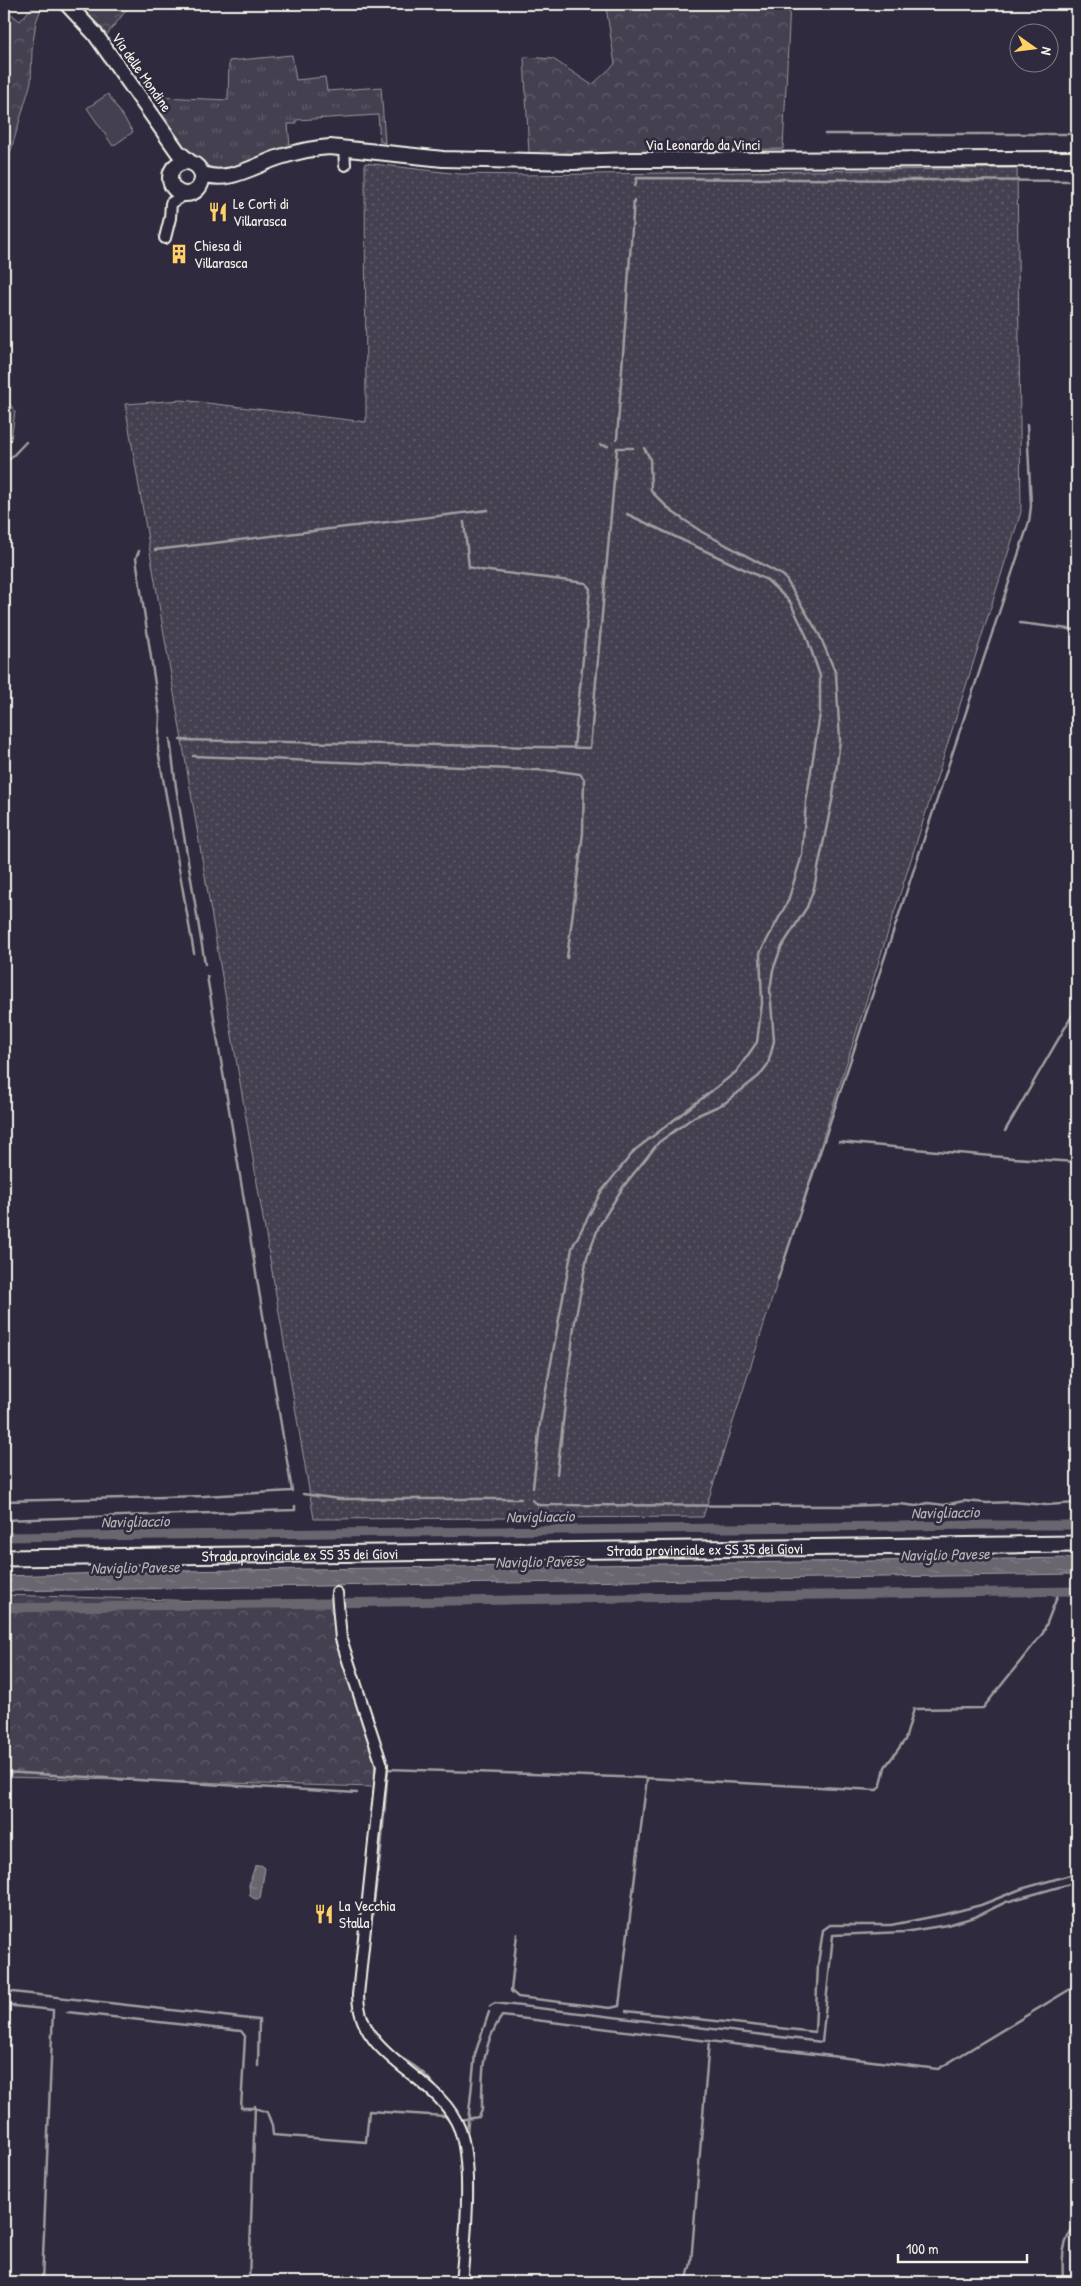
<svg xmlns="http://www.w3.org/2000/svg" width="1081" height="2286" font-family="'Patrick Hand',sans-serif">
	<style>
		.grass { fill: url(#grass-tufts); stroke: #9c989c }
		.forest { fill: url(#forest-crowns); stroke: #9c989c }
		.park { fill: url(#park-dots); stroke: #9c989c }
		.garden { fill: #454050; stroke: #9c989c }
		.water { fill: url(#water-ripples); stroke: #a19ea0 }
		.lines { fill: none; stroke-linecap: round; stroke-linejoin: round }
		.stream { stroke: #a19ea0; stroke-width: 2.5 }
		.canal { stroke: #6a6670; stroke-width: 9 }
		.street-casing { stroke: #f4f1e8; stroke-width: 14 }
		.secondary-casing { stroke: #f4f1e8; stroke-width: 18 }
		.primary-casing { stroke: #f4f1e8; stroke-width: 19 }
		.street { stroke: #2f2a3d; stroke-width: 10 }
		.secondary { stroke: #2f2a3d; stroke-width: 14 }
		.primary { stroke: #2f2a3d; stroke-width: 15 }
		.labels { text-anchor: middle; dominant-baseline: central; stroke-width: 5; stroke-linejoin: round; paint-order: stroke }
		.street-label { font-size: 15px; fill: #f4f1e8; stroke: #2f2a3d }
		.poi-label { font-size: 15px; fill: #f4f1e8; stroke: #2f2a3d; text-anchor: start }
		.water-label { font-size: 16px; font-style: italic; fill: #b6b2b2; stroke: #2f2a3d }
	</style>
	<defs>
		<pattern id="grass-tufts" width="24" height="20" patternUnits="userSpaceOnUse" patternTransform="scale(1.25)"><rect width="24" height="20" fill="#454050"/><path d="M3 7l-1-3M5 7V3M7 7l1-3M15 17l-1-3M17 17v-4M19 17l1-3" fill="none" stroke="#605c69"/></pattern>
		<pattern id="forest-crowns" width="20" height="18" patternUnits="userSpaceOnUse" patternTransform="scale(1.25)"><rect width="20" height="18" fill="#454050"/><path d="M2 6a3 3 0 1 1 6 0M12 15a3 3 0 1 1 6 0" fill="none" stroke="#605c69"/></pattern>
		<pattern id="park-dots" width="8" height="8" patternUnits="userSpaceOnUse" patternTransform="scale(1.25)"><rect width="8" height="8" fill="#454050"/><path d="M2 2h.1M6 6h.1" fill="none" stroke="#605c69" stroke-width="1.8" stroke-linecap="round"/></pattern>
		<pattern id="water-ripples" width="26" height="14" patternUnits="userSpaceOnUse" patternTransform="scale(1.25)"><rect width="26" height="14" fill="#6a6670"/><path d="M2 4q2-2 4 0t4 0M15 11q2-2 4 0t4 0" fill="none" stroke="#807c84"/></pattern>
	</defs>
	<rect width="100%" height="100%" fill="#2f2a3d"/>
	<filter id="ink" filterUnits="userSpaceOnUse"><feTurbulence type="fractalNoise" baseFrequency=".02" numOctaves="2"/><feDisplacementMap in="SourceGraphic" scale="10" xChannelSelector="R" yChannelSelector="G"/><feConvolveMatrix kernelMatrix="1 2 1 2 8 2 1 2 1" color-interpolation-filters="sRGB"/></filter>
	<g filter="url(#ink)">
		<path class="grass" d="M292 55 296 80 325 77 327 91 381 87 385 143 380 141 378 115 296 120V124H288L290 147 223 173 201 169 189 158 139 96 228 100 229 61Z"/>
		<path class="forest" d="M35 4 42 6 36 22 32 50 31 82 4 174V8L20 21Z
			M74 4H131L106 36Z
			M598 4H790L783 149 529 154 524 57 553 59 592 85 615 64 606 7Z
			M4 394 15 412 11 439 4 442Z
			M4 1595 204 1601 328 1600 374 1758 375 1787 4 1777Z"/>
		<path class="park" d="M365 163 460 174 526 175 1017 168 1021 512 703 1517 314 1519 125 404 182 400 366 422Z"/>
		<path class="garden" d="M108 94 133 132 113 146 87 108Z"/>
		<path class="water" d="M1077 1558V1574L4 1591V1576L175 1571Z
			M261 1865 265 1868 260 1899H255L250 1896 249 1885 255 1866Z"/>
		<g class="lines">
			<path class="stream" d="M825 134H1077
				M635 186 637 178 1077 181
				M617 439 634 200
				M600 445 608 446
				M4 465 26 442
				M464 522 469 567 481 570 586 583 590 589 574 747
				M155 550 488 510
				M139 551 136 558 160 717 158 750 194 953
				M1020 623 1077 630
				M170 739 176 787 205 964
				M180 740 590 748 617 448H633
				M193 756 558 771 580 774 584 779 583 833 567 958
				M1005 1131 1077 1007
				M839 1142 1013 1158 1077 1162
				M778 1279C864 1027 944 774 1029 522L1031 506 1027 425
				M557 1474 574 1327 587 1257 599 1226 623 1187 659 1142 694 1117 725 1103 759 1076 768 1064 774 1041 770 990 773 970 781 948 807 907 814 888 833 796 840 740 836 674 820 636 784 576 702 532 671 511 651 491 650 458 644 448
				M533 1488 540 1423 572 1248 601 1192 635 1150 736 1072 757 1042 762 1003 760 953 788 901 802 855 806 802 820 714V676L806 635 790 602 767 580 627 514
				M303 1494 339 1499H521
				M532 1500 539 1505 847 1506 900 1504 916 1506 928 1503 944 1505 964 1501 987 1503 1013 1502 1046 1505 1077 1503
				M4 1501 204 1496 292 1491 207 976
				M4 1520 295 1510V1506
				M4 1772 357 1793
				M517 1934 511 1991 518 1997 610 2008 619 2006 647 1778
				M368 1946 381 1849 388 1769 647 1778 877 1790 881 1785 885 1767 905 1740 914 1709 983 1708 1043 1633 1059 1592
				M4 1991 259 2020 258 2066
				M4 2005 53 2010 42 2282
				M490 2006 495 2003 822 2042 833 1935 904 1932 947 1925 975 1917 1006 1902 1077 1882
				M626 2011 815 2032 818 1964 823 1930 830 1925H891L946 1914 981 1905 1021 1889 1077 1873
				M67 2012 241 2031 245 2036 241 2108H255L267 2112 272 2125 273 2135 366 2142 369 2111 445 2116 453 2124
				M396 2055C413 2064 426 2073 437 2089
				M459 2120 479 2117 482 2110C482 2075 481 2046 502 2016L938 2069 1077 1985
				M469 2145 467 2132 475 2054 489 2012
				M470 2232 471 2213
				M249 2282 255 2106
				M449 2282H451
				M686 2282 691 2263 709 2041
				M1063 2282C1062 2260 1061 2241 1077 2223"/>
			<path class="canal" d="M4 1537 976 1525H1077
				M4 1608 1077 1591"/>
			<defs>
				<path id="street" d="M344 147 345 165
					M165 238 170 218 171 203 184 195
					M337 1593 341 1639 382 1765 358 1995C359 2062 439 2073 460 2130 473 2167 465 2243 461 2282"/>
				<path id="secondary" d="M67 4 95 34 178 152 190 162
					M170 178a16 16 0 1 1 32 0a16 16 0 1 1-32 0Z
					M201 173C227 185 255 165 280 157 296 152 313 148 330 147L443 159 573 162 632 160 1077 159"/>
				<g id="primary">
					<path id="s1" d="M4 1558 1077 1544"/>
				</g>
			</defs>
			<use href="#street" class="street-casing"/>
			<use href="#secondary" class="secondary-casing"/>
			<use href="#primary" class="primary-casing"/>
			<use href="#street" class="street"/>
			<use href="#secondary" class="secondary"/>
			<use href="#primary" class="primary"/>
		</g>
	</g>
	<defs>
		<symbol id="restaurant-bare" viewBox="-9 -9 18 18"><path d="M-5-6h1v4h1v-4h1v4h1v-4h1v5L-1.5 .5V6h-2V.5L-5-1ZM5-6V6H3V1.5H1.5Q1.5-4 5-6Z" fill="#ffd166" stroke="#2f2a3d" stroke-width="2.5" paint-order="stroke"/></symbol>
		<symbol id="building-bare" viewBox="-9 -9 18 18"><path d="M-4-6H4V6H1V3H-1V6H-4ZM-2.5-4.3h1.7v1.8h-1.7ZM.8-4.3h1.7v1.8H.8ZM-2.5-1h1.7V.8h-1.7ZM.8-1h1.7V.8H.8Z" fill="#ffd166" stroke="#2f2a3d" stroke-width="2.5" paint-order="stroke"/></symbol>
	</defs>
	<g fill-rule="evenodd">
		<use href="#restaurant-bare" x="204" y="198" width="28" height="28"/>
		<use href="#building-bare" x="165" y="240" width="28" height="28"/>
		<use href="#restaurant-bare" x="310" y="1900" width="28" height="28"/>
	</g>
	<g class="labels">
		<g class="street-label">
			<text transform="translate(142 72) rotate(55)">Via delle Mondine</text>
			<text x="703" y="144">Via Leonardo da Vinci</text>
			<text stroke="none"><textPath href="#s1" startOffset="701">Strada provinciale ex SS 35 dei Giovi</textPath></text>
			<text stroke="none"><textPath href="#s1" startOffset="296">Strada provinciale ex SS 35 dei Giovi</textPath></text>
		</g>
		<g class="poi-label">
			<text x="233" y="203">Le Corti di<tspan x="233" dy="17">Villarasca</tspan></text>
			<text x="194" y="245">Chiesa di<tspan x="194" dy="17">Villarasca</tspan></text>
			<text x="339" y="1905">La Vecchia<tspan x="339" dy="17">Stalla</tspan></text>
		</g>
		<g class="water-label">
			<text transform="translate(945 1512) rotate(-1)">Navigliaccio</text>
			<text transform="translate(540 1516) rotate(-1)">Navigliaccio</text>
			<text transform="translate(135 1521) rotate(-1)">Navigliaccio</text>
			<text transform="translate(945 1554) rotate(-1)">Naviglio Pavese</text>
			<text transform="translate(540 1561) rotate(-1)">Naviglio Pavese</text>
			<text transform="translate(135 1567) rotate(-1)">Naviglio Pavese</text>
		</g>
	</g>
	<rect width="1081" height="2286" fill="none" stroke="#2f2a3d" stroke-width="20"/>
	<rect x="10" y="10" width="1061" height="2266" fill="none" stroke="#f4f1e8" stroke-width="2" filter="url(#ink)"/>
	<g transform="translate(1034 48) rotate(104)"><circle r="24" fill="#2f2a3d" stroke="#7e7a81"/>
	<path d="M0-4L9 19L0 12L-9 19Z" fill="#ffd166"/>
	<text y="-8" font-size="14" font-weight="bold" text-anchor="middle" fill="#f4f1e8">N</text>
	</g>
	<path d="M898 2254v8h129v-8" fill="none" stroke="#f4f1e8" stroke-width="2.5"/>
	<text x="906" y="2254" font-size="15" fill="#f4f1e8" stroke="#2f2a3d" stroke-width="4" paint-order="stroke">100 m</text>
</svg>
